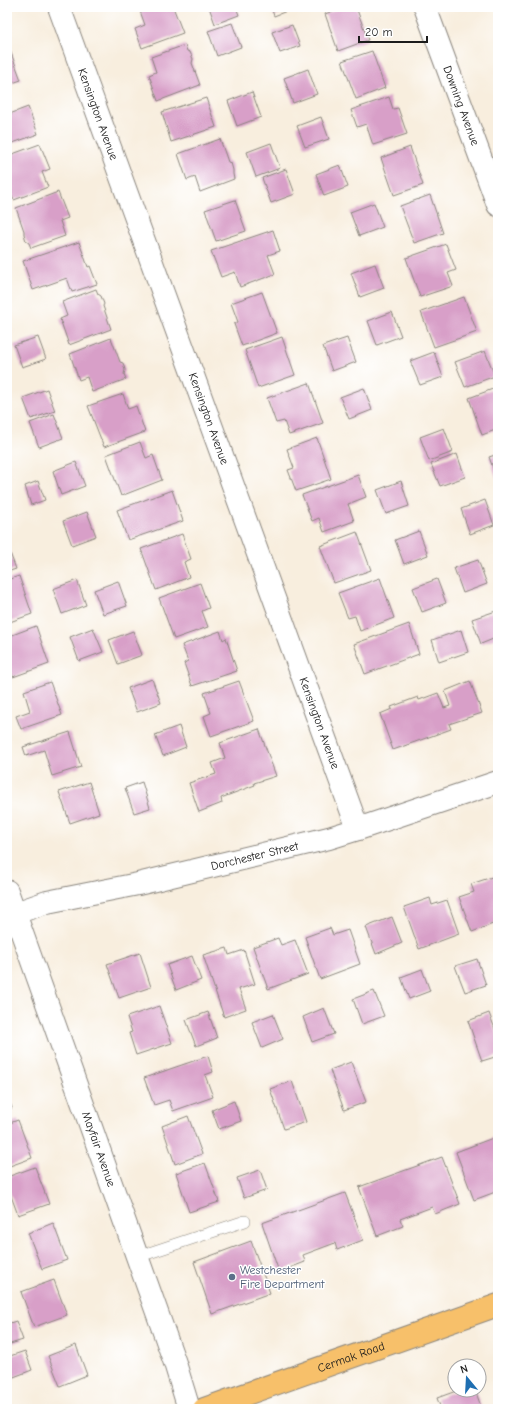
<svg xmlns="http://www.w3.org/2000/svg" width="505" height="1416" font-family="'Comic Neue',sans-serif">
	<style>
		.building { fill: #d89fc8 }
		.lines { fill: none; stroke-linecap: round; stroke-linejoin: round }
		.service-casing { stroke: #8a857d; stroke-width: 12 }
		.minor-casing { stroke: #8a857d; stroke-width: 24 }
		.primary-casing { stroke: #8a857d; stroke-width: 24 }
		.service { stroke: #fff; stroke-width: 11 }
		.minor { stroke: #fff; stroke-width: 22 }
		.primary { stroke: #f7c06b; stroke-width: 22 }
		.service-dot { fill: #5c6f8a; stroke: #fff; stroke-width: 1.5 }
		.labels { text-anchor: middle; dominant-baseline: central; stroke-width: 3; stroke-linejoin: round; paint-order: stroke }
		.street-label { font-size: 12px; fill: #1c1c1c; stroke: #fff }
		.service-label { font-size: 12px; fill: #4e5e75; stroke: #fff; text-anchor: start }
	</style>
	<rect width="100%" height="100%" fill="#fff"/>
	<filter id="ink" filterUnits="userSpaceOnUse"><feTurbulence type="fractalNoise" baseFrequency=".025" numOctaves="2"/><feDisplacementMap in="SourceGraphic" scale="8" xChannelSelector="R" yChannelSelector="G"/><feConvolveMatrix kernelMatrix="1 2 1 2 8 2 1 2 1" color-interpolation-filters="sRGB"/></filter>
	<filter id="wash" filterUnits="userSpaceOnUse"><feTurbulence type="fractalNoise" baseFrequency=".012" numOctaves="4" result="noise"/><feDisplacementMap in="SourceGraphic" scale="16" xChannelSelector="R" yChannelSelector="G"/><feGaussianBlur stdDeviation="0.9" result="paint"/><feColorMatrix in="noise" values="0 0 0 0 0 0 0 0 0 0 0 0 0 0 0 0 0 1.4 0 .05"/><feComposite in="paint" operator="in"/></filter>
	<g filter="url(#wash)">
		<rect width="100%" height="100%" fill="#f8eede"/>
		<g id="blocks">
			<path class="building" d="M150 7H173L183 33 142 48 135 29 145 25 140 11Z
				M209 7H236L239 15 215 24Z
				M271 7H297L274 16Z
				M343 7H356L368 40 338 51 325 14Z
				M232 23 241 47 217 56 208 31Z
				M292 25 300 46 280 53 272 32Z
				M7 42 21 80 7 85Z
				M185 45 187 51 190 52 193 59 192 63 200 85 158 101 149 75 156 72 151 57Z
				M372 51 385 88 356 99 342 61Z
				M308 69 317 94 293 103 284 78Z
				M252 92 261 117 237 126 228 101Z
				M389 97 393 109 398 108 407 134 373 145 366 124 357 127 351 110Z
				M206 98 216 127 171 142 162 112Z
				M28 107 38 134 7 145V115Z
				M321 117 329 139 305 147 297 126Z
				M220 139 228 162 231 163 233 170V174L234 179 200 192 195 177 187 180 178 154Z
				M271 143 280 168 256 177 247 152Z
				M40 144 50 169 42 172 48 187 14 200 7 188V156Z
				M410 147 423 185 394 195 381 158Z
				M340 165 348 187 324 196 316 174Z
				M286 169 295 194 271 203 262 178Z
				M58 192 68 218 60 221 65 236 31 248 29 243 26 241 24 234V231L16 208Z
				M430 195 443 233 414 243 400 206Z
				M235 200 246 231 216 241 205 210Z
				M374 203 383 227 359 236 350 212Z
				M273 230 280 251 268 255 275 274 240 287 235 272 221 277 211 251Z
				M79 242 88 267 90 266 97 284 72 292 67 278 33 290 23 261Z
				M446 244 456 270 448 273 453 286 420 297 406 258Z
				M375 264 384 288 360 297 351 273Z
				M96 289 98 294 101 296 104 304 103 306 111 329 69 345 60 319 67 316 62 302Z
				M262 292 277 333 242 346 234 324 238 322 231 303Z
				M464 297 477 332 434 347 421 312Z
				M392 312 401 336 377 345 368 321Z
				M38 337 46 359 22 367 14 345Z
				M282 337 295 375 258 388 245 350Z
				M111 338 120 362 123 363 125 370 124 374 126 379 92 392 87 377 79 380 70 354Z
				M347 338 356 362 332 371 323 346Z
				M485 351 495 376 465 387 455 362Z
				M434 352 443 377 420 385 410 361Z
				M309 383 323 423 289 435 284 421 276 423 267 398Z
				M498 387V429L482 435 469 398Z
				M364 388 372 410 349 419 340 397Z
				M47 389 55 411 31 419 23 398Z
				M123 394 128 409 136 406 145 432 104 447 88 406Z
				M54 414 63 438 39 447 30 423Z
				M444 428 453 452 429 461 420 437Z
				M317 438 331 479 296 491 288 470 294 468 287 449Z
				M140 442 146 458 153 455 162 480 121 496 106 455Z
				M457 454 465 477 440 486 431 464Z
				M498 454V482L489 457Z
				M76 462 85 486 61 495 53 471Z
				M358 475 366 497 348 504 354 521 324 532 319 518 312 521 302 495Z
				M38 481 45 500 31 505 25 486Z
				M401 481 409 506 386 514 377 490Z
				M172 490 183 521 128 540 117 510Z
				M485 500 494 525 470 534 461 509Z
				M87 512 96 536 72 545 63 521Z
				M419 531 428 555 404 564 395 540Z
				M357 532 371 570 334 583 320 546Z
				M182 534 191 559 184 562 189 577 156 590 141 549Z
				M7 545 16 569 7 572Z
				M478 560 487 584 463 593 454 568Z
				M19 576 32 614 7 623V580Z
				M380 578 394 618 360 631 355 616 348 618 338 593Z
				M437 579 446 603 422 612 413 588Z
				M77 580 86 605 62 614 53 589Z
				M118 581 127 606 103 614 94 590Z
				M200 583 209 608 202 611 208 627 174 639 159 598Z
				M496 611 498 616V637L481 644 472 619Z
				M409 624 419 654 365 674 354 644Z
				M36 626 49 664 13 677 7 662V637Z
				M93 628 103 652 79 661 70 637Z
				M461 630 468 652 439 662 432 640Z
				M133 631 142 655 118 664 109 640Z
				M220 631 223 640 226 638 237 671 192 686 184 663 188 661 182 645Z
				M152 679 161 703 137 712 128 688Z
				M239 681 254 721 211 736 204 716 211 713 204 693Z
				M470 681 482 713 449 724 451 729 393 750 380 714 392 709 391 707 418 697 419 700 438 693 444 708 450 706 445 691Z
				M50 682 62 715 21 729 16 716 30 711 24 691Z
				M179 726 186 747 163 756 155 735Z
				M259 729 276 776 254 783 255 785 221 798 222 803 199 812 189 783 216 774 212 763 225 758 220 743Z
				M70 732 81 767 52 776 44 750 26 756 23 747Z
				M89 782 99 813 70 823 59 792Z
				M142 782 150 808 134 813 125 788Z
				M498 875V922L472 932 459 897 474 892 471 884Z
				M430 898 432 905 447 900 459 934 419 949 404 907Z
				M392 917 402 943 376 954 366 927Z
				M330 928 333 935 348 930 360 964 320 979 305 937Z
				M278 938 281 945 295 940 308 974 268 989 253 947Z
				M227 948 229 955 244 950 255 984 239 989 246 1009 224 1017 203 955Z
				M140 953 151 987 119 998 107 964Z
				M192 956 201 980 176 990 167 965Z
				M477 959 486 985 465 992 455 966Z
				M422 969 430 991 409 999 401 977Z
				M374 991 384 1016 362 1024 353 999Z
				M159 1006 172 1043 136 1055 129 1033 132 1032 127 1017Z
				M324 1008 334 1034 312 1042 303 1017Z
				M208 1012 217 1038 196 1046 186 1020Z
				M489 1013 498 1037V1056L482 1061 468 1021Z
				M273 1014 283 1039 262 1048 252 1022Z
				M208 1056 213 1072 205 1075 213 1097 173 1111 169 1100 154 1105 144 1078Z
				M351 1062 366 1102 344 1110 330 1070Z
				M292 1081 306 1122 284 1129 270 1089Z
				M7 1094 12 1108 7 1109Z
				M234 1101 241 1121 219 1129 212 1110Z
				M188 1116 202 1154 175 1164 162 1126Z
				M18 1120 32 1158 7 1167V1124Z
				M498 1136V1191L474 1200 456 1152Z
				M442 1157 460 1204 435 1214 432 1207 400 1219 403 1226 377 1236 359 1187Z
				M205 1163 219 1202 189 1212 176 1173Z
				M35 1167 49 1204 18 1215 7 1185V1177Z
				M260 1170 267 1190 244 1198 237 1178Z
				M345 1193 363 1240 337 1250 335 1243 303 1255 305 1262 279 1272 262 1223Z
				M53 1223 67 1260 42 1269 28 1233Z
				M251 1241 270 1293 212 1314 194 1262Z
				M54 1280 67 1315 34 1327 21 1292Z
				M16 1321 23 1340 7 1345V1324Z
				M76 1345 87 1375 60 1386 48 1356Z
				M25 1351 32 1370 11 1378 7 1367V1357Z
				M459 1390H475L482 1409H441L437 1398Z"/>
		</g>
	</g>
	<g filter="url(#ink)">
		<use href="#blocks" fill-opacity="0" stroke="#8a857d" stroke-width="1"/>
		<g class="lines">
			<defs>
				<path id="service" d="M137 1257 245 1221"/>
				<g id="minor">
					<path id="s1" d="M59 7 358 829"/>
					<path id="s2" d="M425 7 498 205"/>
					<path id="s3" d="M7 891 175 1363 189 1409"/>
					<path id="s4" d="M7 916 47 902 138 884 329 838 358 829 498 782"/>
				</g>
				<g id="primary">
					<path id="s5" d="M204 1409 498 1305"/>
				</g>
			</defs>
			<use href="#service" class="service-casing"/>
			<use href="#minor" class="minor-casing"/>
			<use href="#primary" class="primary-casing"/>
			<use href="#service" class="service"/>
			<use href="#minor" class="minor"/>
			<use href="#primary" class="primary"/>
		</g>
	</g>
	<circle class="service-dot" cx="232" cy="1277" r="4"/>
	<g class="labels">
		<g class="street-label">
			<text stroke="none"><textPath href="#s2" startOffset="105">Downing Avenue</textPath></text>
			<text stroke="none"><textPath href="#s1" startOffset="114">Kensington Avenue</textPath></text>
			<text stroke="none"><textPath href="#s1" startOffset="438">Kensington Avenue</textPath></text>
			<text stroke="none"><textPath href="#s1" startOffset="762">Kensington Avenue</textPath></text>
			<text stroke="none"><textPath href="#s4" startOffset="255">Dorchester Street</textPath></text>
			<text stroke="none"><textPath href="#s3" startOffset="274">Mayfair Avenue</textPath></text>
			<text stroke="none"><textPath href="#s5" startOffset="156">Cermak Road</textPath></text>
		</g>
		<g class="service-label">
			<text x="240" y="1270">Westchester<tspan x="240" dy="14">Fire Department</tspan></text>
		</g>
	</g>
	<rect width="505" height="1416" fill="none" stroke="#fff" stroke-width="24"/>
	<g transform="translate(467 1378) rotate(342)"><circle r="19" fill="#ffffff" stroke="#a4a4a4"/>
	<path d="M0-3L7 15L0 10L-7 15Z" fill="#1f6fb2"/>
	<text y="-6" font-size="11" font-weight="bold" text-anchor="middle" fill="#1c1c1c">N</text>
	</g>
	<path d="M359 36v6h68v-6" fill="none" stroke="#1c1c1c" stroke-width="2"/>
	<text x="365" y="36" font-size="12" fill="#1c1c1c" stroke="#ffffff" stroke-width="3" paint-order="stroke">20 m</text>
</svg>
